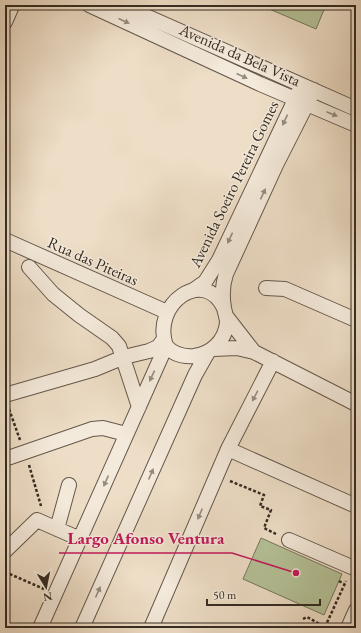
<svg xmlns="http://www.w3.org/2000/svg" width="361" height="633" font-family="'EB Garamond',serif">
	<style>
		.green { fill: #b5c298; stroke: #75775e }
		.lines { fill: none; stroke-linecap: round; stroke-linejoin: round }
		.street-casing { stroke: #63584c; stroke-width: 16 }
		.path { stroke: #352c23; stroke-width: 2.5; stroke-dasharray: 3 2; stroke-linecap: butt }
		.street { stroke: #f4eadb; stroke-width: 14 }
		.oneway { fill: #948b7f }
		.labels { text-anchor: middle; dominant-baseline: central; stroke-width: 3; stroke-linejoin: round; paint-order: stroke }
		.street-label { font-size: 16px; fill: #352c23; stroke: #f4eadb }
		.leader { fill: none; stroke: #c2185b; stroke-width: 1.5 }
		.callout-dot { fill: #c2185b; stroke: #f4eadb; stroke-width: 1.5 }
		.callout-label { font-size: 17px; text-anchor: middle; font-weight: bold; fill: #c2185b; stroke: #f4eadb; stroke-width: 3; stroke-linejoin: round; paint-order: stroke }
	</style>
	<rect width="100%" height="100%" fill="#eedec7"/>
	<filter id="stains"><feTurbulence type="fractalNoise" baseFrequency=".005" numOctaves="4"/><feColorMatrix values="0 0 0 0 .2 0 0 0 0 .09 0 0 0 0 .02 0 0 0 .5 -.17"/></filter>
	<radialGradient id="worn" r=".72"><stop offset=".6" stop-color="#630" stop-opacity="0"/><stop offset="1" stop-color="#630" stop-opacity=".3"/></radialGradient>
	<path class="green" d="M260 5H326L316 29Z
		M261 538 342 574 324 615 243 579Z"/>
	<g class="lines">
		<defs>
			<path id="street" d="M89 5 260 84 356 125
				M121 5 356 109
				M5 22 12 6
				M5 240 167 312
				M29 267 53 294 79 315 112 338 119 346 139 407
				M266 288 285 289 356 320
				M192 291 205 282 219 260 299 91
				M224 308C204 266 151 304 166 346 174 355 183 357 194 356 211 354 225 341 227 323 227 318 225 313 224 308 222 296 222 286 226 274L276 165 314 90
				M226 316 254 352
				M213 349 237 348 254 352 356 404
				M5 395 95 369 124 357 149 351 158 347 164 339
				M228 449 356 506
				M5 459 92 429 103 428 126 434
				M57 529 69 485
				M289 540 356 569
				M5 551 37 520 80 539
				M40 628 166 346
				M82 628 195 375 208 352
				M151 628 228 449 273 361
				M348 628 356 610"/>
		</defs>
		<use href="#street" class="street-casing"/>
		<path class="path" d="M9 409 20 440
			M29 465 41 506
			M230 481 264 495 260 506 271 510 264 528 276 534
			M5 572 44 589
			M339 581 344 584
			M303 619 307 617 325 627 346 581"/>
		<use href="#street" class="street"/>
	</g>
	<defs><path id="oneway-solid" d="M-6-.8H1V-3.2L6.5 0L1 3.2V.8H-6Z"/></defs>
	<g class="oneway">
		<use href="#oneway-solid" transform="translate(124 21) rotate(25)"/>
		<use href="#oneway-solid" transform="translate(242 76) rotate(25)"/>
		<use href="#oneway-solid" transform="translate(332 114) rotate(23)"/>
		<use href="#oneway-solid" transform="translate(285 120) rotate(115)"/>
		<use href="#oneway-solid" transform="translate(263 194) rotate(-65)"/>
		<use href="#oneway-solid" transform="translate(230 238) rotate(115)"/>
		<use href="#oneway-solid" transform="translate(152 376) rotate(115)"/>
		<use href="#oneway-solid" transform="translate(255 396) rotate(118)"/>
		<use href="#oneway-solid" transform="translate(151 474) rotate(-66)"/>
		<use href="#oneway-solid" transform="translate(106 481) rotate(114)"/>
		<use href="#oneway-solid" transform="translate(200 514) rotate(113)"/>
		<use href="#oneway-solid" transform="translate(98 592) rotate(-66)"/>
	</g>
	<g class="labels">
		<g class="street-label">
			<text transform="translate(240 55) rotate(24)">Avenida da Bela Vista</text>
			<text transform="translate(234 184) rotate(-64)">Avenida Soeiro Pereira Gomes</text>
			<text transform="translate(93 261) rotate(24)">Rua das Piteiras</text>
		</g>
	</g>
	<path class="leader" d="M296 573L232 553H59"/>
	<circle class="callout-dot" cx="296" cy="573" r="4"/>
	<g class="callout-label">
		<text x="146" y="544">Largo Afonso Ventura</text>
	</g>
	<rect width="361" height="633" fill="none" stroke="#eedec7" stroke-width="20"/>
	<rect x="6" y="6" width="349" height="621" fill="none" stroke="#352c23" stroke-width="2"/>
	<rect x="10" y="10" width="341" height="613" fill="none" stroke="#352c23"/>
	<g transform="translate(46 587) rotate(170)" stroke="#f4eadb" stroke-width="3" paint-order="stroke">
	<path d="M0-3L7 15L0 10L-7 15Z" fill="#352c23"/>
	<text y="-6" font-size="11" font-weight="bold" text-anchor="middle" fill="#352c23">N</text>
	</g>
	<path d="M207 599v6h113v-6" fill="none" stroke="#352c23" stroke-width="2"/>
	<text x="213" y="599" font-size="12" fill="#352c23" stroke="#f4eadb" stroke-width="3" paint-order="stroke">50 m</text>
	<rect width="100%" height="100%" filter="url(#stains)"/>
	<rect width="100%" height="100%" fill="url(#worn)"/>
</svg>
